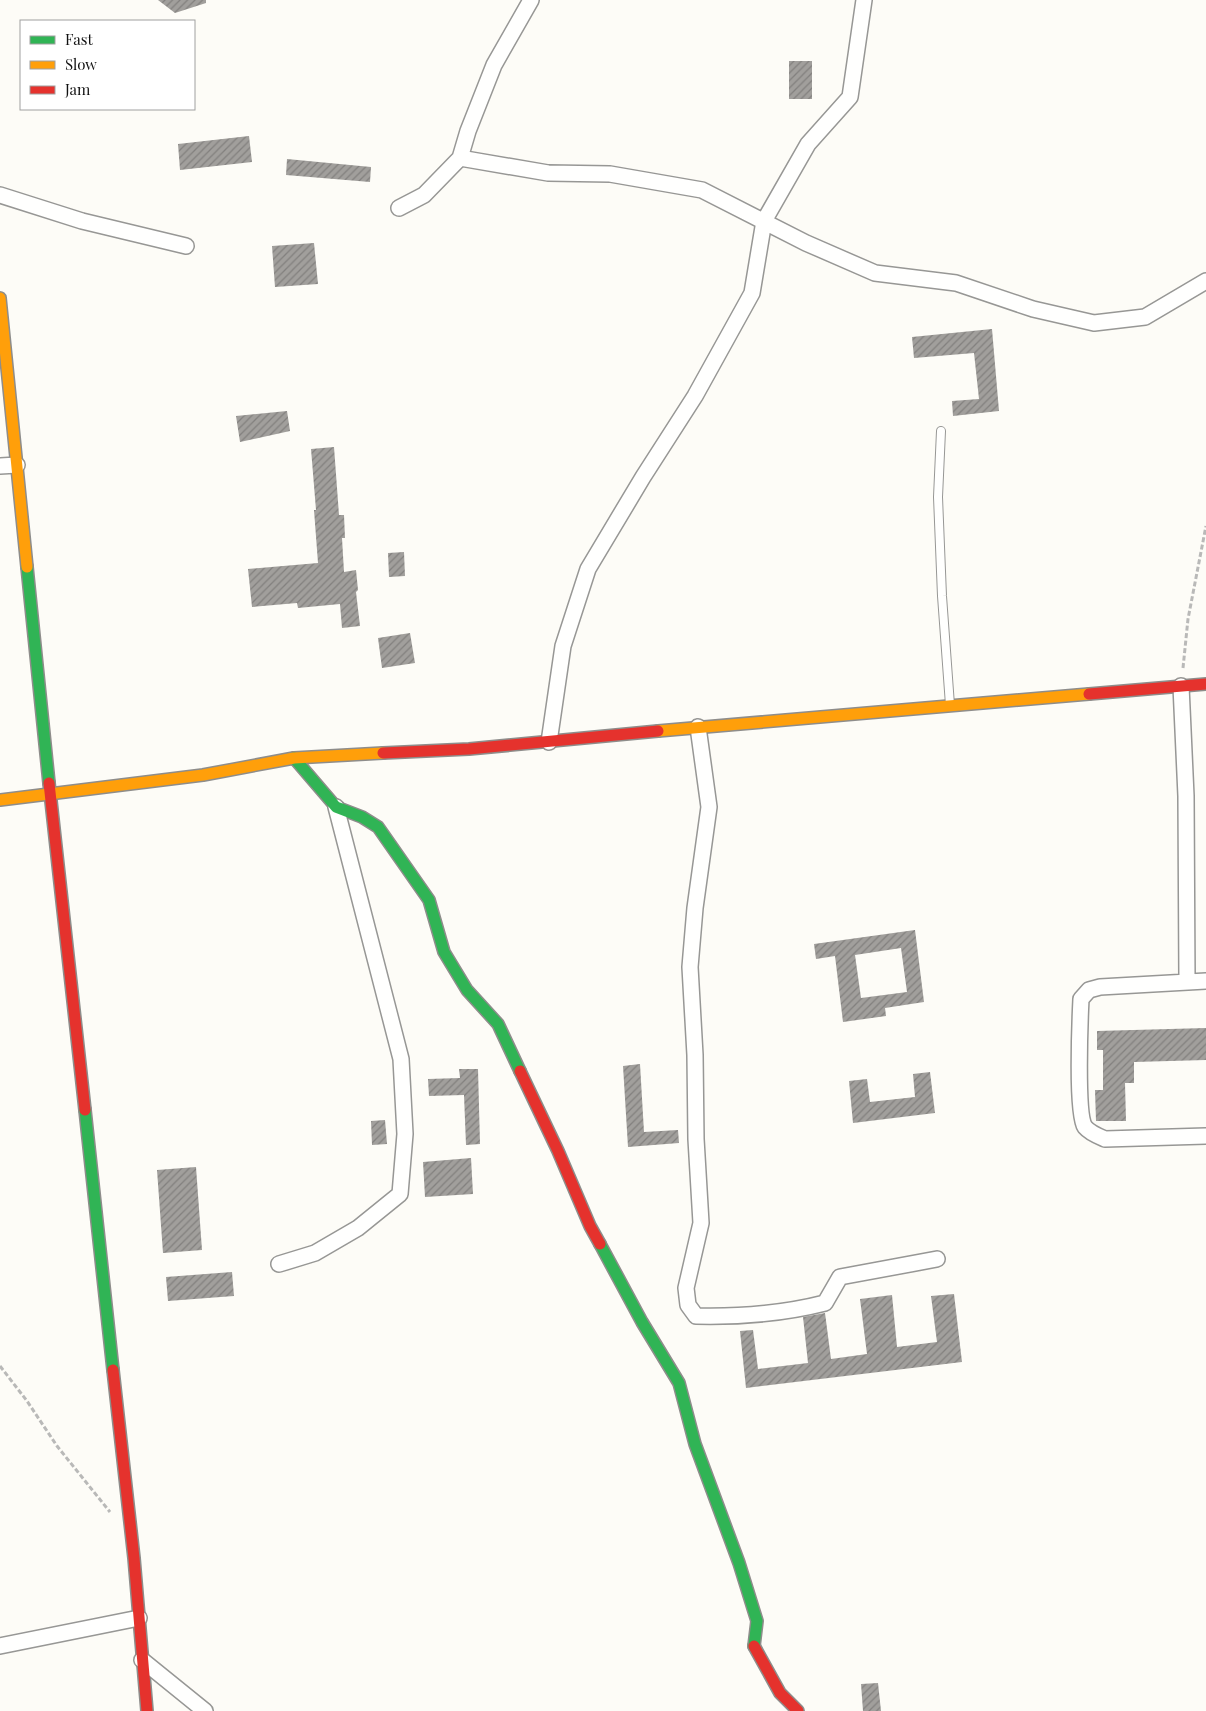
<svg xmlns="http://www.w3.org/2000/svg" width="1206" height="1711" font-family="'Playfair Display',serif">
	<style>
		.building { fill: url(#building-hatch); fill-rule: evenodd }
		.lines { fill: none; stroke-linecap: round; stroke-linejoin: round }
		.lane-casing { stroke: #979795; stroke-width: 10 }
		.street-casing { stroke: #979795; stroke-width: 18 }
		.fast-casing { stroke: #8e8d8b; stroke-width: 14 }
		.slow-casing { stroke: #8e8d8b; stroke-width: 14 }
		.jam-casing { stroke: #8e8d8b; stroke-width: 14 }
		.path { stroke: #b9b9b8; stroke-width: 3; stroke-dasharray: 5 2.5; stroke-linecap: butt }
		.lane { stroke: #fffffe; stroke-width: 8 }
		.street { stroke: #fffffe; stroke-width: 15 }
		.fast { stroke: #30b455; stroke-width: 11 }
		.slow { stroke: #ff9f0a; stroke-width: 11 }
		.jam { stroke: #e5322d; stroke-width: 11 }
	</style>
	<defs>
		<pattern id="building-hatch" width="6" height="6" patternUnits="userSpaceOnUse" patternTransform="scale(1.25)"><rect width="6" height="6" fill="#a19f9c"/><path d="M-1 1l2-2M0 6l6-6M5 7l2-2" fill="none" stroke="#82807e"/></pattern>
	</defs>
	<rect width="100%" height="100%" fill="#fdfcf7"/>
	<path class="building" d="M158 0H206V3L175 13Z
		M789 61H812V99H789Z
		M249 136 252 162 180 170 178 144Z
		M287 159 371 167 370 182 286 175Z
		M314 243 318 284 275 287 272 246Z
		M992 329 999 411 953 416 952 401 979 399 974 353 914 358 912 337Z
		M287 411 290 431 240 442 236 416Z
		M334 447 339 515H344L345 538H342L344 572 356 570 358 590 356 592 360 626 342 628 340 604 298 608 297 603 252 607 248 569 318 563 314 510H316L311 449Z
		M404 552 405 576 389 577 388 553Z
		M410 633 415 663 382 668 378 638Z
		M915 930 924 1002 885 1008 886 1016 843 1022 835 956 816 959 814 944ZM901 948 907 992 861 998 855 955Z
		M1206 1028V1060L1134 1062V1083H1125L1126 1121H1096L1095 1090H1103V1050H1097V1031Z
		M640 1064 644 1132 678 1130 679 1143 628 1147 623 1066Z
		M459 1069H478L480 1144 466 1145 464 1095 429 1096 428 1079 460 1078Z
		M930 1072 935 1113 853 1123 849 1081 867 1079 870 1102 915 1097 913 1074Z
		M385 1120 387 1144 372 1145 371 1121Z
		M471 1158 473 1194 425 1197 423 1162Z
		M196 1167 202 1250 163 1253 157 1170Z
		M232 1272 234 1296 168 1301 166 1277Z
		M954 1294 962 1362 746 1388 740 1331 753 1330 758 1369 808 1363 803 1317 825 1313 831 1359 867 1354 860 1299 892 1295 897 1347 937 1342 931 1296Z
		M878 1683 881 1711H863L861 1684Z"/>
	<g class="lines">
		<defs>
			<path id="lane" d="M941 431 938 497 942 596 950 705"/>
			<path id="street" d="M460 158 548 173 610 174 702 190 806 243 875 273 956 283 1033 309 1094 323 1145 317 1206 281
				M0 195 82 221 186 246
				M399 208 424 195 460 158 468 131 494 65 531 0
				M0 466 17 465
				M1181 686 1186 796 1187 982
				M698 727 709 807 695 908 690 967 695 1055 696 1139 701 1223 686 1288 688 1305 696 1316C740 1317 782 1314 825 1303L840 1277 937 1259
				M549 742 563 646 588 569 643 477 695 396 752 293 764 221 808 144 850 97 864 0
				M1206 981 1100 987 1089 990 1081 999C1080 1019 1076 1114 1085 1127 1090 1133 1098 1136 1105 1139L1206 1136
				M279 1264 315 1253 358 1228 400 1194 405 1134 401 1059 336 807
				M0 1646 139 1618
				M142 1660 205 1711"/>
			<path id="fast" d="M27 567 49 783
				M294 758 336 807 362 817 378 827 429 900 444 952 467 990 498 1024 520 1071
				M85 1110 113 1370
				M600 1244 642 1322 679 1383 695 1444 739 1563 757 1621 754 1646"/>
			<path id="slow" d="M0 298 27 567
				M658 731 1089 694
				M0 800 203 775 294 758 383 753"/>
			<path id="jam" d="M1089 694 1206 684
				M383 753 469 749 658 731
				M49 783 85 1110
				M520 1071 558 1151 590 1226 600 1244
				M113 1370 134 1558 147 1711
				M754 1646 780 1693 798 1711"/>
		</defs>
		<use href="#lane" class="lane-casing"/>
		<use href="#street" class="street-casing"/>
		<use href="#fast" class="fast-casing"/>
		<use href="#slow" class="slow-casing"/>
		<use href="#jam" class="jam-casing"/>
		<path class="path" d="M1183 668 1188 619 1206 526
			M0 1366 27 1401 57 1446 110 1512"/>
		<use href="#lane" class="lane"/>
		<use href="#street" class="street"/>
		<use href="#fast" class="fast"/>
		<use href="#slow" class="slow"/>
		<use href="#jam" class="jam"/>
	</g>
	<rect x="20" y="20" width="175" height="90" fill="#ffffff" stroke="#a0a0a0"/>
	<rect x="30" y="36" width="25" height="8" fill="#30b455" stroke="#a0a0a0"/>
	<text x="65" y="45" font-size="15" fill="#111111">Fast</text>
	<rect x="30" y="61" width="25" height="8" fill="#ff9f0a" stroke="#a0a0a0"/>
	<text x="65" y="70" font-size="15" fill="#111111">Slow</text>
	<rect x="30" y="86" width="25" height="8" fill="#e5322d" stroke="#a0a0a0"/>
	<text x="65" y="95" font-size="15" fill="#111111">Jam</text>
</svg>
